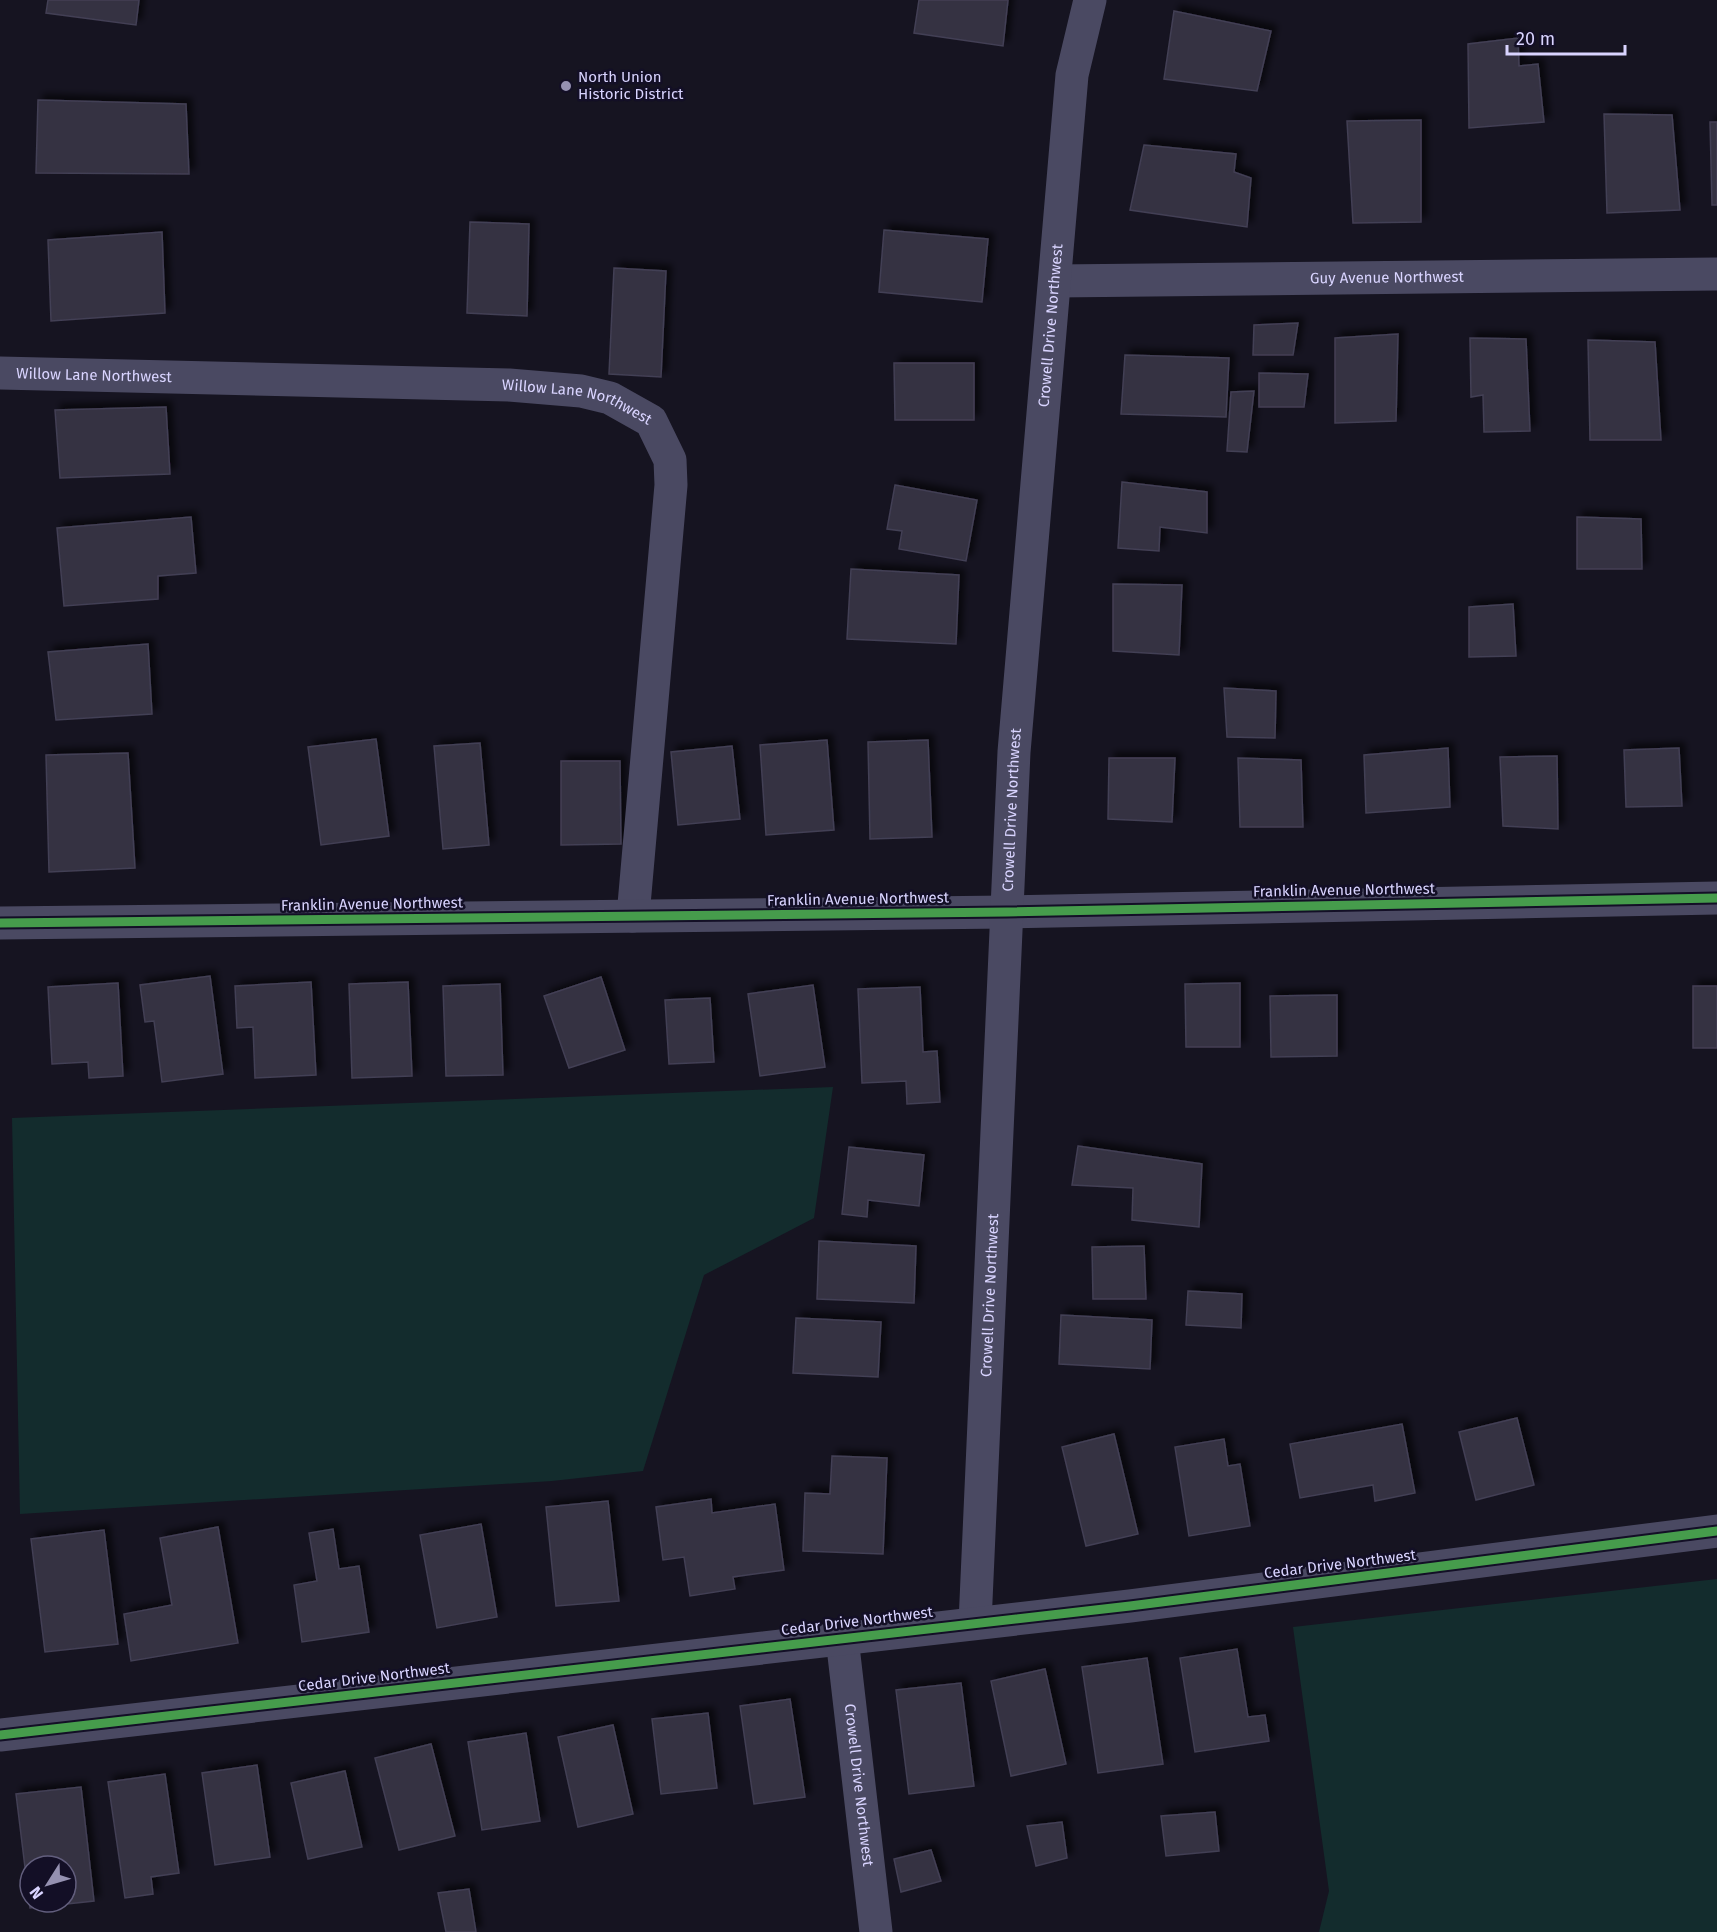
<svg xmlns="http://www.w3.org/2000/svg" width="1717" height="1932" font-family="'Fira Sans',sans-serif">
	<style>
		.green { fill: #132c2d }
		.building { fill: #343243; stroke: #433f54; stroke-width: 1.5; fill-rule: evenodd; filter: url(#shadow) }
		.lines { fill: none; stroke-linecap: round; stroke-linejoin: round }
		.minor { stroke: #4a4962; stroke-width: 33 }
		.cycleway-casing { stroke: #130f26; stroke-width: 13 }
		.cycleway { stroke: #469c4c; stroke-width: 9 }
		.poi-dot { fill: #9591b1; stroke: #130f26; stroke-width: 2 }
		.labels { text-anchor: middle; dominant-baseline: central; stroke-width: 5; stroke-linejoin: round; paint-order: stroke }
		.poi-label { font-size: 15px; fill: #d9d4ff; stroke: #130f26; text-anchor: start }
		.street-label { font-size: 15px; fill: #d9d4ff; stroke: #130f26 }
	</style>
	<defs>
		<filter id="shadow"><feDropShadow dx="5.5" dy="-5.5" stdDeviation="3" flood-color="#0009"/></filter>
	</defs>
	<rect width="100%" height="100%" fill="#161421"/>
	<path class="green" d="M833 1087 814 1218 704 1275 643 1471 552 1481 20 1514 12 1118Z
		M1717 1579V1932H1319L1329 1891 1293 1627Z"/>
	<path class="building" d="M48 0H139L136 25 46 13Z
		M919 0H1008L1003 46 914 33Z
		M1174 11 1271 31 1257 91 1164 79Z
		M1518 38 1519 66 1538 64 1544 122 1469 128 1468 44Z
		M38 100 186 104 189 174 36 173Z
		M1604 114 1672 115 1680 210 1607 213Z
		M1421 120V222L1353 223 1347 121Z
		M1710 122H1717V205H1712Z
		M1144 145 1236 154 1234 172 1251 178 1247 227 1130 210Z
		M470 222 529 224 527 316 467 313Z
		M884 230 988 239 982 302 879 292Z
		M162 232 165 313 51 321 48 240Z
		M614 268 666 271 661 377 609 374Z
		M1298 323 1293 355H1253L1254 325Z
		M1398 334 1396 421 1335 423V338Z
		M1470 338 1526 339 1530 431 1484 432 1483 395 1471 397Z
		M1588 340 1655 342 1661 440H1590Z
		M1125 355 1229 358 1226 417 1121 414Z
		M894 363H974V420H895Z
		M1259 373 1308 374 1304 407H1259Z
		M1254 391 1247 452 1227 451 1231 392Z
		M166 407 170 474 60 478 55 410Z
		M1122 482 1207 492V533L1160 527 1159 551 1118 548Z
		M895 485 977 500 966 561 899 549 902 531 887 529Z
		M191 517 196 573 158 576V599L64 606 57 528Z
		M1577 517 1641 519 1642 569H1577Z
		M851 569 959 575 956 644 847 639Z
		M1113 584 1182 585 1179 655 1113 651Z
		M1513 604 1516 656 1469 657V607Z
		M148 644 152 714 56 720 48 652Z
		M1224 688 1276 691 1275 738 1227 737Z
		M376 739 389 836 321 845 308 747Z
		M827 740 834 830 766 835 760 745Z
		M928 740 932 837 870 839 868 742Z
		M480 743 489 845 443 849 434 746Z
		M732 746 740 819 678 825 671 752Z
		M1448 748 1450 807 1366 813 1364 755Z
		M1679 748 1682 806 1626 807 1624 750Z
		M128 753 135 868 49 872 46 755Z
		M1557 756 1558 829 1503 826 1500 757Z
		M1109 758H1175L1172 822 1108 819Z
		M1238 758 1301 760 1303 827H1240Z
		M561 761H620L621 844 561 845Z
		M210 976 223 1074 162 1082 154 1021 145 1022 140 985Z
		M601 977 625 1050 569 1068 544 996Z
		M311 982 316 1075 255 1078 253 1027 237 1028 235 986Z
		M408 982 412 1076 352 1078 349 984Z
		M118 983 123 1076 89 1078 88 1062 52 1064 48 987Z
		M1240 983V1047H1186L1185 984Z
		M500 984 503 1075 446 1076 443 986Z
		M813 985 825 1067 760 1076 748 994Z
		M1693 986H1717V1048H1693Z
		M920 987 923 1052 937 1051 940 1102 907 1104 906 1081 862 1083 858 989Z
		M1337 995V1056L1271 1057 1270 996Z
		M710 998 714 1062 669 1064 665 1000Z
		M1078 1146 1202 1164 1199 1227 1132 1220 1133 1188 1072 1185Z
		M849 1147 924 1155 919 1206 868 1200 867 1217 842 1214Z
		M819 1241 916 1246 914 1303 817 1299Z
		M1144 1246 1146 1299H1093L1092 1247Z
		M1188 1291 1242 1294 1241 1328 1186 1325Z
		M1061 1315 1152 1320 1150 1369 1059 1364Z
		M796 1318 881 1322 878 1377 793 1373Z
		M1517 1418 1534 1485 1476 1500 1459 1432Z
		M1402 1424 1415 1493 1375 1501 1373 1485 1300 1498 1290 1444Z
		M1114 1434 1138 1534 1086 1546 1062 1447Z
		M1224 1439 1228 1466 1240 1464 1250 1526 1189 1536 1175 1447Z
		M832 1456 887 1458 883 1554 803 1551 805 1493 830 1494Z
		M711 1499 712 1513 775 1504 784 1570 733 1577 735 1589 690 1596 684 1557 663 1560 656 1507Z
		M608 1501 619 1601 556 1606 546 1507Z
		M481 1524 497 1617 437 1628 420 1535Z
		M218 1527 238 1643 131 1661 124 1614 172 1605 160 1538Z
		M333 1529 339 1569 359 1566 369 1632 302 1642 294 1585 317 1581 309 1533Z
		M104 1530 118 1644 45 1652 31 1539Z
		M1237 1649 1248 1717 1265 1715 1269 1741 1195 1752 1180 1658Z
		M1147 1658 1163 1764 1098 1773 1082 1667Z
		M1045 1669 1066 1764 1011 1776 991 1681Z
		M961 1683 974 1786 909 1794 896 1690Z
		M790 1699 805 1797 754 1804 740 1706Z
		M708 1713 717 1788 661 1794 652 1719Z
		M613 1725 633 1814 578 1827 558 1737Z
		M526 1733 540 1821 482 1830 468 1742Z
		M431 1744 455 1836 399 1850 375 1758Z
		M257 1765 270 1857 215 1865 202 1773Z
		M345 1771 362 1847 308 1859 291 1783Z
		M165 1774 179 1873 151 1877 153 1894 125 1898 108 1782Z
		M81 1787 94 1901 30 1908 16 1794ZM30 1866H66V1902H30Z
		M1215 1812 1219 1851 1166 1856 1161 1816Z
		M1062 1822 1067 1858 1036 1866 1027 1826Z
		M931 1850 941 1881 901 1892 894 1859Z
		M469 1889 476 1932H446L438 1893Z"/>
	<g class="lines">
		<g class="minor">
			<path id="s1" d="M1055 281 1717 274"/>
			<path id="s2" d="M0 373 509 385 581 391 610 398 651 421 670 460 671 485 633 916"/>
			<path d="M0 923 1007 912 1717 898"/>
			<path id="s3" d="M975 1623 1014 752 1072 75 1090 0"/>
			<path id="s4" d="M842 1638 876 1932"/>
			<path d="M0 1735 1130 1606 1717 1531"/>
		</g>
		<defs>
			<path id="cycleway" d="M0 923 1007 912 1717 898
				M0 1735 1130 1606 1717 1531"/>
		</defs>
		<use href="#cycleway" class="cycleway-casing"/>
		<use href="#cycleway" class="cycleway"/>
	</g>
	<circle class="poi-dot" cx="566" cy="86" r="6"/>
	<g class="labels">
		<g class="poi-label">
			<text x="578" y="77">North Union<tspan x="578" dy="17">Historic District</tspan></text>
		</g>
		<g class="street-label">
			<text stroke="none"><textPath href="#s1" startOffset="332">Guy Avenue Northwest</textPath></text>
			<text stroke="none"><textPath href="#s3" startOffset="1300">Crowell Drive Northwest</textPath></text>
			<text stroke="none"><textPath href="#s2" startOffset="94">Willow Lane Northwest</textPath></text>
			<text stroke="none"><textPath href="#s2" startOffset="580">Willow Lane Northwest</textPath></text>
			<text stroke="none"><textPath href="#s3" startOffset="814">Crowell Drive Northwest</textPath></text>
			<text transform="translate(1344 890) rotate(-1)">Franklin Avenue Northwest</text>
			<text transform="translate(858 899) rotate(-1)">Franklin Avenue Northwest</text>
			<text transform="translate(372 904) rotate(-1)">Franklin Avenue Northwest</text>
			<text stroke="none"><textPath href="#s3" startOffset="328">Crowell Drive Northwest</textPath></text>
			<text transform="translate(1340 1564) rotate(-7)">Cedar Drive Northwest</text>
			<text transform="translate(857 1621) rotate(-7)">Cedar Drive Northwest</text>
			<text transform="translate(374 1677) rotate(-7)">Cedar Drive Northwest</text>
			<text stroke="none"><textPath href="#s4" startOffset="148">Crowell Drive Northwest</textPath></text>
		</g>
	</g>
	<g transform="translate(48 1884) rotate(233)"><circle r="28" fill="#130f26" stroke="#625e7d" stroke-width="1.5"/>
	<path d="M0-4.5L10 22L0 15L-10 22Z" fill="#9591b1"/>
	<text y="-9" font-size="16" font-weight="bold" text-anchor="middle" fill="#d9d4ff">N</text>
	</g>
	<path d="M1507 45v9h118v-9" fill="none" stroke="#d9d4ff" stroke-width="3"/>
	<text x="1516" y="45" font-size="18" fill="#d9d4ff" stroke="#130f26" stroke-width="4.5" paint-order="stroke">20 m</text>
</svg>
